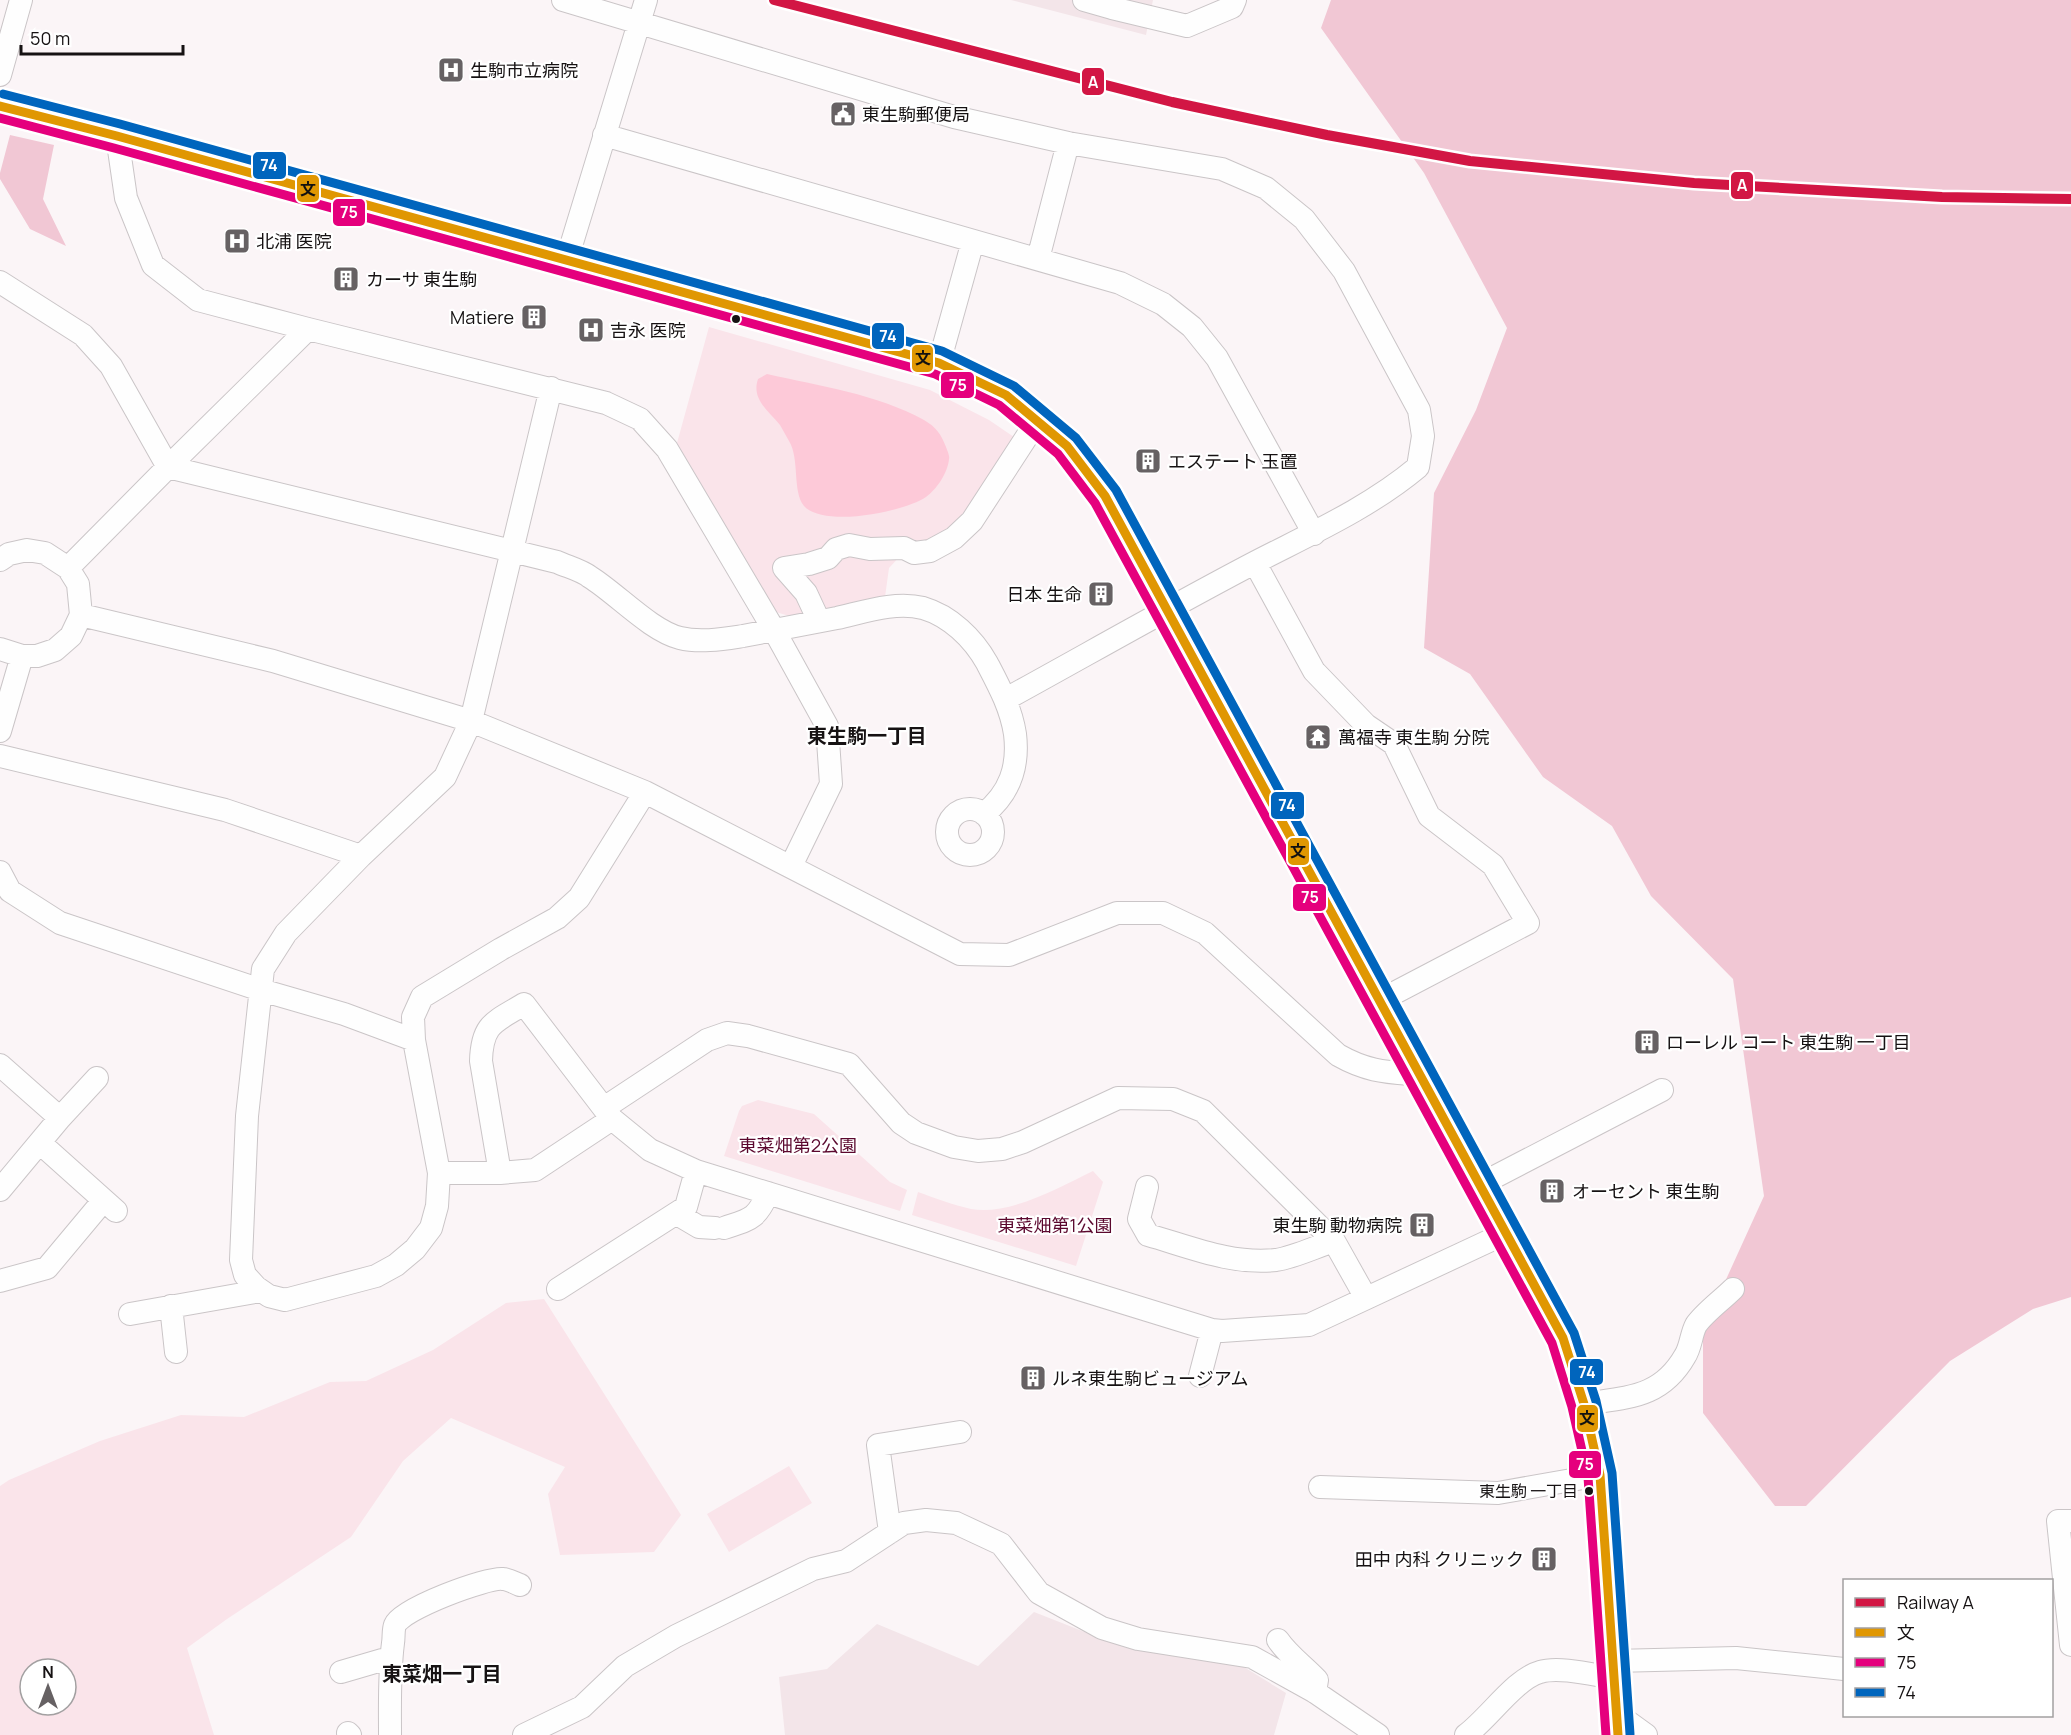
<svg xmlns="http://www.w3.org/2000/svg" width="2071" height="1735" font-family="Manrope,'Noto Sans JP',sans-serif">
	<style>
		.built { fill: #f3e5e9 }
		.green { fill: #fae4ea; fill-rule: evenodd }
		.forest { fill: #f1c7d4 }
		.water { fill: #fdc9d8 }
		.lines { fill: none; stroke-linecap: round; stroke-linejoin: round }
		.minor-casing { stroke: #cac5c7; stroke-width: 24 }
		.minor { stroke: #fefefe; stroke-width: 22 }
		.bus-1-casing { stroke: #fff; stroke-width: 14 }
		.bus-2-casing { stroke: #fff; stroke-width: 14 }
		.bus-3-casing { stroke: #fff; stroke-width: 14 }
		.bus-1 { stroke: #e09702; stroke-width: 9 }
		.bus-2 { stroke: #e5007d; stroke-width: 9 }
		.bus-3 { stroke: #0065bd; stroke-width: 9 }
		.rail-1-casing { stroke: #fff; stroke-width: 15 }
		.rail-1 { stroke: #d21644; stroke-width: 10 }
		.bus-dot { fill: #161213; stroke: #fff; stroke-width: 2 }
		.labels { text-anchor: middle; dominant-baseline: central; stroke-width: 4.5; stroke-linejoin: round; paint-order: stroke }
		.bus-label { font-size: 16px; fill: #161213; stroke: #fff; text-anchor: end }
		.poi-label { font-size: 18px; fill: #161213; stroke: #fff; text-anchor: start }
		.park-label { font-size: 18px; fill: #5b082e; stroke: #fff }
		.neighbourhood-label { font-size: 20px; font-weight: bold; fill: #161213; stroke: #fff }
		.line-badge { stroke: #fff; stroke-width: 2 }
		.badge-label { font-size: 16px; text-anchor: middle; font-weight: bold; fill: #fff }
		.pale-badge-label { font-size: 16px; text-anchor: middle; font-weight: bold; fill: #111 }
	</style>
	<rect width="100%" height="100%" fill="#fbf5f7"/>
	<path class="built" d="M1011 0H1153L1146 35Z
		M1034 1612 1095 1636 1239 1664 1286 1693 1274 1735H785L779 1677 827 1669 877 1624 978 1666Z"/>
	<path class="green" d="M709 327 930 390 989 420 1014 437 966 513 949 530 904 552 889 568 885 597 789 616 776 612 677 443Z
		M758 1100 814 1114 890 1182 907 1190 900 1211 724 1156 739 1111 742 1106Z
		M1093 1171 1103 1182 1076 1266 912 1215 918 1192C935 1198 953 1205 971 1209 1009 1216 1060 1187 1093 1171Z
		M544 1299 681 1515 654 1552 560 1555 548 1494 565 1467 451 1418 403 1461 351 1537 227 1619 187 1648 214 1735H0V1486L9 1480 100 1441 181 1415 244 1417 330 1382 366 1381 433 1350 506 1303ZM30 1669H66V1705H30Z
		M789 1466 812 1503 729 1552 707 1514Z"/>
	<path class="forest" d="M1331 0H2071V1297L2033 1309 1950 1361 1806 1506H1775L1703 1413V1330L1764 1196 1733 979 1651 896 1612 826 1543 777 1470 674 1424 648 1434 493 1476 410 1507 328 1424 173 1321 28Z
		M10 135 54 145 43 199 66 246 30 229 0 179V173Z"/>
	<path class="water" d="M767 374C819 386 877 394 924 420 936 427 941 434 946 447 947 450 950 456 949 459 948 473 936 490 926 497 904 512 824 528 804 506 792 491 800 459 789 441 786 436 783 430 780 425 769 411 751 400 758 379Z"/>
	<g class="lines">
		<defs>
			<path id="minor" d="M563 0 954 117 1068 143 1222 169 1266 188 1304 219 1344 271 1419 410 1423 436 1418 467C1369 508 1310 534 1254 563 1170 607 1088 654 1006 699
				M1084 0 1112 8 1114 0
				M1112 8 1187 26 1232 7 1235 0
				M0 75 21 0
				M0 106 117 136 939 363 1006 395 1067 446 1105 496 1563 1338 1584 1404 1600 1475 1618 1735
				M604 135 1120 283 1163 304 1192 327 1217 358 1314 534
				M117 136 126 198 153 265 198 300 308 329 606 403 640 419 667 449 774 630 827 726 831 784 791 866
				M567 259 646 0
				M1038 259 1068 143
				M0 282 83 335 111 366 168 467 557 562C568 567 581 570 590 577 616 593 651 631 680 638 700 643 723 639 743 636 775 630 806 624 837 618 864 612 895 601 923 608 950 616 973 638 987 663 999 686 1011 708 1015 734 1019 767 1010 793 984 814
				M939 363 973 241
				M551 388 471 721 445 777 361 856 286 933 263 969 247 1116 241 1260 245 1275 256 1287 269 1296 285 1300 376 1276 396 1265 415 1249 431 1228 437 1206 439 1173 414 1040 413 1017 422 997 501 949 557 918 579 898 645 792
				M0 560 9 554 27 550 45 553 68 568 78 584 81 615 71 636 55 650 37 656H22L0 649
				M1255 563 1314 671 1366 725 1394 744 1429 816 1493 865 1528 923 1381 1000
				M68 568 168 467 308 329
				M81 615 273 661 471 721 645 792 960 954 1009 955 1117 913H1163L1205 933 1338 1055C1368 1072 1387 1072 1420 1075
				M819 621 806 593 784 568 809 564 828 558 836 549 849 545 870 549 904 548 914 553 930 551 954 538 972 521 1037 421
				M0 731 22 656
				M0 756 225 810 361 856
				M947 832a23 23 0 1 1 46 0a23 23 0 1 1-46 0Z
				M0 872 10 891 60 923 261 990 344 1014 414 1040
				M0 1065 60 1118 0 1190
				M604 1108 707 1040 727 1033 748 1036 849 1064 901 1123 916 1133 954 1147 978 1151 1002 1149 1023 1142 1118 1098 1173 1099 1203 1111 1334 1241 1366 1298
				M60 1118 97 1078
				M40 1143 116 1211
				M439 1173H500L535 1170 612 1119 650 1150 696 1171 1212 1330 1222 1331 1309 1325 1506 1233
				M500 1173 481 1061C482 1023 495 1022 524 1004L612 1119
				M1481 1184 1662 1090
				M1147 1187 1139 1219 1148 1235C1190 1247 1232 1265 1276 1260 1295 1257 1315 1247 1334 1241
				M677 1214 699 1227 715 1228
				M724 1228C750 1219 756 1220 768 1193
				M0 1281 47 1268 103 1201
				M558 1289 686 1207 696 1171
				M171 1306 176 1352
				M130 1314 260 1291
				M1200 1376 1212 1330
				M1584 1404C1628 1397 1661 1398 1685 1356 1691 1347 1691 1334 1696 1325 1704 1313 1722 1300 1733 1289
				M1320 1487 1498 1493 1600 1475
				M2071 1521H2058L2071 1645
				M890 1532 878 1445 960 1432
				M1278 1640C1289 1656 1304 1666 1317 1680L1315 1692
				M1614 1661 1736 1658 1844 1669
				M341 1672 382 1660H391
				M1617 1714 1646 1735
				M348 1733 350 1735
				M390 1735C390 1704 389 1674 393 1643 394 1638 393 1630 395 1625 401 1609 487 1577 503 1579 508 1579 515 1583 520 1585
				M524 1735 582 1707 625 1666 676 1636 813 1569 846 1561 904 1523 926 1520 956 1523 1001 1544 1039 1593 1102 1628 1138 1639 1252 1657 1315 1692 1378 1735
				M1466 1735C1489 1718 1515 1679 1540 1672 1559 1666 1594 1675 1614 1678"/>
		</defs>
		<use href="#minor" class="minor-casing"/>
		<use href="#minor" class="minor"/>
		<defs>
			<path id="bus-1" d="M0 106 117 136 939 363 1006 395 1067 446 1105 496 1563 1338 1584 1404 1600 1475 1618 1735"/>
			<path id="bus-2" d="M0 118 114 148 935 374 999 405 1058 454 1095 503 1552 1343 1572 1407 1588 1477 1606 1735"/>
			<path id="bus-3" d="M3 94 120 124 942 351 1014 386 1076 438 1116 490 1574 1333 1596 1401 1612 1473 1630 1734"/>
		</defs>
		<use href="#bus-1" class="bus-1-casing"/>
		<use href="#bus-2" class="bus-2-casing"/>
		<use href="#bus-3" class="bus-3-casing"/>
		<use href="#bus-1" class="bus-1"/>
		<use href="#bus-2" class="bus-2"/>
		<use href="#bus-3" class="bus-3"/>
		<defs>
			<path id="rail-1" d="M774 0 1172 102 1327 135 1470 161 1694 183 1942 197 2071 199"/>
		</defs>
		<use href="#rail-1" class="rail-1-casing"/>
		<use href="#rail-1" class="rail-1"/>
	</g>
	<defs>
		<symbol id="hospital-square" viewBox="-11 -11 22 22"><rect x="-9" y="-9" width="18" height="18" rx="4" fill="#666163" stroke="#fff"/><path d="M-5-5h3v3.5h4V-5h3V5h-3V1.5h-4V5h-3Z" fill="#fff"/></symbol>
		<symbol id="civic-square" viewBox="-11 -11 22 22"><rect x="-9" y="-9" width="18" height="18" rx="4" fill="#666163" stroke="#fff"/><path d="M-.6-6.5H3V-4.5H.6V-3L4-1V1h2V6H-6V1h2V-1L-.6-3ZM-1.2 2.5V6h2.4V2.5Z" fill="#fff"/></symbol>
		<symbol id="building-square" viewBox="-11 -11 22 22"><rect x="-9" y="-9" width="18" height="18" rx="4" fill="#666163" stroke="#fff"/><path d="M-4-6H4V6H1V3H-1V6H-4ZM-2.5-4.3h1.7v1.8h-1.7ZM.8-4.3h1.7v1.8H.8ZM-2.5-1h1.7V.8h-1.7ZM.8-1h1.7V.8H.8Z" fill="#fff"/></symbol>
		<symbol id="temple-square" viewBox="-11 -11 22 22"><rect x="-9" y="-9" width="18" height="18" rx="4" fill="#666163" stroke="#fff"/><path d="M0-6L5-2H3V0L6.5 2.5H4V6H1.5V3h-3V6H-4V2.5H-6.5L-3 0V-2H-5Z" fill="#fff"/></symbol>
	</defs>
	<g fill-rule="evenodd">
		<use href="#hospital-square" x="436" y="55" width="30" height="30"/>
		<use href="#civic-square" x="828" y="99" width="30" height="30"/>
		<use href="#hospital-square" x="222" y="226" width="30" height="30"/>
		<use href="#building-square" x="331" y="264" width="30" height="30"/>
		<use href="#building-square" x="519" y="302" width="30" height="30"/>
		<use href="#hospital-square" x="576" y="315" width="30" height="30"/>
		<use href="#building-square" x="1133" y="446" width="30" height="30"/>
		<use href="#building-square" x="1086" y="579" width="30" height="30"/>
		<use href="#temple-square" x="1303" y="722" width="30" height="30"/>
		<use href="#building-square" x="1632" y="1027" width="30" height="30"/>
		<use href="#building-square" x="1537" y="1176" width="30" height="30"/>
		<use href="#building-square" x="1407" y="1210" width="30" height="30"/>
		<use href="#building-square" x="1018" y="1363" width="30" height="30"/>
		<use href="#building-square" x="1529" y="1544" width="30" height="30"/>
	</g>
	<g class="bus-dot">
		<circle cx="736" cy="319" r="5"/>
		<circle cx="1589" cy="1491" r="5"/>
	</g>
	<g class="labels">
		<g class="bus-label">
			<text x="1578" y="1491">東生駒 一丁目</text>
		</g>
		<g class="poi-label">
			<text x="470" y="70">生駒市立病院</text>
			<text x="862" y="114">東生駒郵便局</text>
			<text x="256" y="241">北浦 医院</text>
			<text x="366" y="279">カーサ 東生駒</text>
			<text x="514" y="317" text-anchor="end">Matiere</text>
			<text x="610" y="330">吉永 医院</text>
			<text x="1168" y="461">エステート 玉置</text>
			<text x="1082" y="594" text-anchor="end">日本 生命</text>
			<text x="1338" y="737">萬福寺 東生駒 分院</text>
			<text x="1666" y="1042">ローレル コート 東生駒 一丁目</text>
			<text x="1572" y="1191">オーセント 東生駒</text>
			<text x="1402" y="1225" text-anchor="end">東生駒 動物病院</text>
			<text x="1052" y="1378">ルネ東生駒ビュージアム</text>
			<text x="1524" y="1559" text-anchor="end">田中 内科 クリニック</text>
		</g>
		<g class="park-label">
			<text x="798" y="1145">東菜畑第2公園</text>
			<text x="1055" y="1225">東菜畑第1公園</text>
		</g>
		<g class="neighbourhood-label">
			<text x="867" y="735">東生駒一丁目</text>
			<text x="442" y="1673">東菜畑一丁目</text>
		</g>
	</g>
	<g class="line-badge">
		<rect x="1081" y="67" width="24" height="29" rx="6" fill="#d21644"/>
		<rect x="252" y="151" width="35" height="29" rx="6" fill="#0065bd"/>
		<rect x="1730" y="171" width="24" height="29" rx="6" fill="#d21644"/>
		<rect x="296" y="174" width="24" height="29" rx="6" fill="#e09702"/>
		<rect x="332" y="198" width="34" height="29" rx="6" fill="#e5007d"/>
		<rect x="871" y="322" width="34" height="28" rx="6" fill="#0065bd"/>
		<rect x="911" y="344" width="23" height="29" rx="6" fill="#e09702"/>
		<rect x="940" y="371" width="35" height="28" rx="6" fill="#e5007d"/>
		<rect x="1270" y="791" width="35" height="29" rx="6" fill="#0065bd"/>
		<rect x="1287" y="837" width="23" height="29" rx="6" fill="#e09702"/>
		<rect x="1292" y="883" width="35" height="29" rx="6" fill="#e5007d"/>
		<rect x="1569" y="1358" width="35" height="28" rx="6" fill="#0065bd"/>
		<rect x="1576" y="1404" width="23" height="29" rx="6" fill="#e09702"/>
		<rect x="1568" y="1450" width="34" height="29" rx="6" fill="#e5007d"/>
	</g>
	<g class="badge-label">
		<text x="1093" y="88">A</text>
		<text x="269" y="171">74</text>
		<text x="1742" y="191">A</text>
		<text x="349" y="218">75</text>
		<text x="888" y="342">74</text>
		<text x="958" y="391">75</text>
		<text x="1287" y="811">74</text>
		<text x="1310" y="903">75</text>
		<text x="1587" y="1378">74</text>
		<text x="1585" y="1470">75</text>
	</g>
	<g class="pale-badge-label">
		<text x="308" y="195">文</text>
		<text x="923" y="364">文</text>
		<text x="1298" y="857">文</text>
		<text x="1587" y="1424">文</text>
	</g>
	<rect x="1843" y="1579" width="210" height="138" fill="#ffffff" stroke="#a2a0a1" stroke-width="1.5"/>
	<rect x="1855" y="1598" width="30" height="9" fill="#d21644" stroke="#a2a0a1" stroke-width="1.5"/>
	<text x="1897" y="1609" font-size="18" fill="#161213">Railway A</text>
	<rect x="1855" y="1628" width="30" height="9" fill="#e09702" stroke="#a2a0a1" stroke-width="1.5"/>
	<text x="1897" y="1639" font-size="18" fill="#161213">文</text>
	<rect x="1855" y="1658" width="30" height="9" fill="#e5007d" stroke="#a2a0a1" stroke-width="1.5"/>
	<text x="1897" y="1669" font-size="18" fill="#161213">75</text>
	<rect x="1855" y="1688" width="30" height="9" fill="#0065bd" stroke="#a2a0a1" stroke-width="1.5"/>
	<text x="1897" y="1699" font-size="18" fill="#161213">74</text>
	<g transform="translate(48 1687)"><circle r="28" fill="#ffffff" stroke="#a2a0a1" stroke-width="1.5"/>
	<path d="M0-4.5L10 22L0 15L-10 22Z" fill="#666163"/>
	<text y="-9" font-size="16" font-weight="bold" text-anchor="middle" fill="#161213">N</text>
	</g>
	<path d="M21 45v9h162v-9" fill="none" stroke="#161213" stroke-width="3"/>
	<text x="30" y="45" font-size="18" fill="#161213" stroke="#ffffff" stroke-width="4.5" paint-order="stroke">50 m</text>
</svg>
